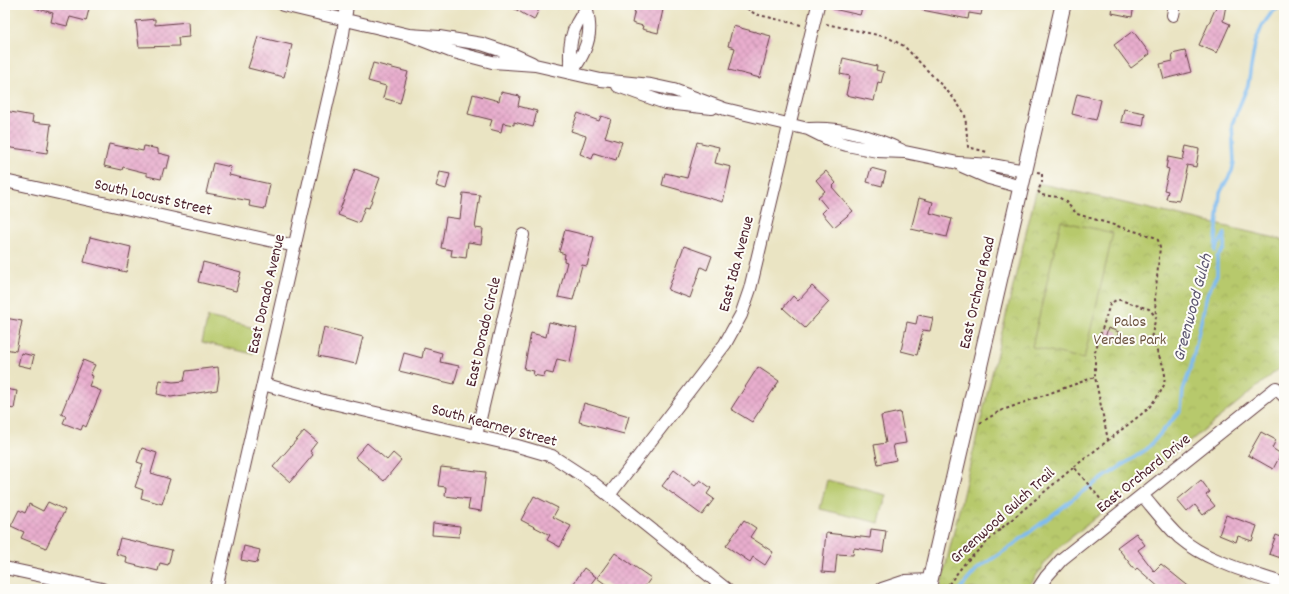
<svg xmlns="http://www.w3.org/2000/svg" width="1289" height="594" font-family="Dekko,sans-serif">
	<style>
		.park { fill: url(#park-crowns); stroke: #80744c }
		.garden { fill: #b7c96c; stroke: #80744c }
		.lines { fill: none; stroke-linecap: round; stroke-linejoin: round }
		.stream { stroke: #7ebbf0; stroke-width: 3.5 }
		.building { fill: url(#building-cross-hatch) }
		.minor-casing { stroke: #623d42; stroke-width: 14 }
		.major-casing { stroke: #623d42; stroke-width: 17 }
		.path { stroke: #623d42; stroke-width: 2; stroke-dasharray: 3 3; stroke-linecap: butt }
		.minor { stroke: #fff; stroke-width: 12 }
		.major { stroke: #fff; stroke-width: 15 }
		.labels { text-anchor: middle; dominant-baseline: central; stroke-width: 4; stroke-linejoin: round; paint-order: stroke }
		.street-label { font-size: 16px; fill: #4a1f2b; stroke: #fdfcf7 }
		.park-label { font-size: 16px; fill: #6b523e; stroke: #fdfcf7 }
		.water-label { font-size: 17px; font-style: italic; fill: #5c5670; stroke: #fdfcf7 }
	</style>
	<defs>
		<pattern id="park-crowns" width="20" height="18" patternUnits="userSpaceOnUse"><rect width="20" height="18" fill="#b7c96c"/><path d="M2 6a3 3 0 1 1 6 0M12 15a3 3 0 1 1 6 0" fill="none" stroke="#9fac5e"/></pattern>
		<pattern id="building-cross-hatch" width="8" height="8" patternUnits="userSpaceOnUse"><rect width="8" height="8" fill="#e8adcd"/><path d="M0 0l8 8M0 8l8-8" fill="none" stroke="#c894b0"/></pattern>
	</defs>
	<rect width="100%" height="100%" fill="#fdfcf7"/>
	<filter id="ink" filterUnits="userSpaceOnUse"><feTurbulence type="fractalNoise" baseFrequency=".025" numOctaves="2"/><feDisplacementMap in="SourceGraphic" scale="8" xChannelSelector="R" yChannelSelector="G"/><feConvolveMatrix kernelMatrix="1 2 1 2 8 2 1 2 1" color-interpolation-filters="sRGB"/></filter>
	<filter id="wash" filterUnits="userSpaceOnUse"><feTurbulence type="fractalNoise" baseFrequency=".012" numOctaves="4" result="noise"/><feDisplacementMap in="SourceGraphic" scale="16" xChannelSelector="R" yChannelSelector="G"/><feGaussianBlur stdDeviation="0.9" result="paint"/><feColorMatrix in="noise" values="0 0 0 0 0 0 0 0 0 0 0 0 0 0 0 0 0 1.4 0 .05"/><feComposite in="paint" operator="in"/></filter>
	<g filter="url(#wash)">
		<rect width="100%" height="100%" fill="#eae4c3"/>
		<path class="park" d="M1038 183 1284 240V365L1052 553 1027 589H940Z"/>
		<path class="garden" d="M1061 221 1113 233 1084 359 1032 347Z
			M208 317 259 329 253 354 202 342Z
			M827 480 886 495 879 523 820 509Z"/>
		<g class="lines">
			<path class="stream" d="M960 589 977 569 1013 545 1082 492 1147 449 1181 410 1183 390 1191 367 1207 294 1217 275V257L1224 249 1225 233 1215 251 1220 193 1232 171 1234 162 1232 124 1248 85 1255 44 1262 26 1272 12 1283 5"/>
		</g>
		<g id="blocks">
			<path class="building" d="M35 5H90L86 21 70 17 67 26 51 22 53 13 35 8Z
				M508 5H541L534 20Z
				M636 5H664L658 33 642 29 643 26 632 23Z
				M834 5H863L860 15 833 9Z
				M922 5H983L981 15 969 13 968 19 922 10Z
				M1113 5H1134L1132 17 1112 13Z
				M1217 5H1226L1223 21 1230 24 1217 53 1199 45Z
				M155 19V25L188 22 189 37 178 38 179 46 139 47 136 21Z
				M733 26 771 36 760 78 729 70 735 48 728 46Z
				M1133 31 1150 54 1131 68 1114 45Z
				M258 37 292 45 284 77 248 68Z
				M1185 51 1191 72 1164 79 1160 64 1173 61 1172 54Z
				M843 58 877 66 876 70 884 72 881 83 878 82 874 101 846 95 850 76 840 74Z
				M373 63 408 72 400 103 383 98 386 86 368 81Z
				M501 92 520 96 518 106 537 111 533 127 514 122V125L503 123 501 132 489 129 492 120 468 114 473 94 499 101Z
				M1077 94 1101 100 1096 120 1072 114Z
				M1124 109 1145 113 1143 126 1121 122Z
				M5 111 33 116 32 122 51 124 47 153 5 147Z
				M578 113 599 121 601 116 611 119 605 137 622 142 616 160 594 153 592 159 580 154 586 136 571 131Z
				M697 142 719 147 715 163 731 167 723 202 662 185 665 173 687 178Z
				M109 144 143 151 144 146 158 149V153L170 156 167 168H164L161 179 147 176V173L123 167 122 170 104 166Z
				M1186 146 1199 149 1196 167 1187 165 1179 201 1166 199 1168 191 1164 190 1169 169 1166 168 1168 157 1183 160Z
				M213 163 231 167 229 175 270 184 265 209 249 206 250 201 206 193Z
				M871 168 886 172 882 186 867 182Z
				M355 169 380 178 369 208 365 207 359 223 338 215Z
				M826 171 836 183 832 187 853 211 834 227 822 213 827 208 818 197 825 191 816 180Z
				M440 172 450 174 446 189 436 186Z
				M463 193 480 195 475 228 483 229 481 244 468 242 466 258 451 256 452 250 441 248 446 217 460 219Z
				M919 198 933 202 930 213 952 219 947 237 911 229Z
				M565 230 594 237 587 266 582 265 573 300 558 297 567 262 564 261 565 254 559 252Z
				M90 237 131 247 126 272 84 262Z
				M684 246 712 256 707 270 701 267 690 298 668 290Z
				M203 262 241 272 236 291 198 282Z
				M812 286 829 302 805 328 783 308 793 296 798 301Z
				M918 315 933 318 930 331 923 330 917 355 901 351 907 322 916 324Z
				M5 318 22 321 16 351 5 349Z
				M549 322 577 328 570 362 557 359 553 374 545 372 544 377 533 375 534 371 524 369 531 333 546 337Z
				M324 327 363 337 356 364 318 356Z
				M1108 328 1119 332 1115 342 1105 338Z
				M424 348 442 353 440 362 459 366 454 384 399 371 404 353 422 358Z
				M21 353 34 356 31 368 18 365Z
				M83 360 95 365 90 375 93 376 89 386 101 391 86 427 83 425 81 430 63 423 66 416 61 414Z
				M218 367 219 378 217 390 171 397 157 394 160 380 173 382 184 381 186 371Z
				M758 367 779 381 752 422 731 409Z
				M5 389 17 391 14 409 5 407Z
				M584 403 629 416 624 434 579 422Z
				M900 412 906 443 893 445 896 460 878 464 874 445 886 443 881 416Z
				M304 431 317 442 310 451 313 455 290 482 273 467Z
				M1261 432 1276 440 1272 448 1281 454 1273 469 1248 455Z
				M367 443 387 460 393 453 401 460 384 481 355 457Z
				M142 448 157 453 151 473 170 479 162 504 141 498 143 490 135 487 143 464 137 462Z
				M441 467 486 472 481 511 468 509 470 499 445 496 446 487 438 486Z
				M674 470 695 486 700 480 711 488 707 494 714 499 702 515 662 486Z
				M1201 480 1210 492 1206 495 1215 506 1203 515 1195 505 1187 512 1177 500Z
				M534 496 558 508 553 517 571 526 560 547 547 540 550 535 521 520Z
				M48 502 65 510 46 548 21 538 24 532 11 526 19 510 25 513 29 504 43 511Z
				M1226 515 1257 526 1252 541 1238 536 1236 542 1219 535Z
				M744 520 756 528 750 537 773 552 765 565 753 557 750 562 726 546Z
				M433 523 460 526 459 537 432 535Z
				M871 529 886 531 883 552 854 548 853 555 837 554 835 573 822 572 826 533 870 538Z
				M1136 533 1145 545 1138 550 1154 571 1161 564 1192 589H1161L1137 568 1135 570 1117 547Z
				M1276 535 1284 538V559L1269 554Z
				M120 538 172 550 168 565 160 563 158 571 126 563 127 557 116 554Z
				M244 546 260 550 257 563 241 560Z
				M615 553 651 578 643 589H612L597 578Z
				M584 568 596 577 587 589H582L574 583Z"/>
		</g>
	</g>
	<g filter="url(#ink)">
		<use href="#blocks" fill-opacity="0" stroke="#623d42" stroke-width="1"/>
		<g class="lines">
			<defs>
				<path id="minor" d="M283 5 409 35 439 37 482 44 512 54 532 63
					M1173 15 1175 5
					M409 35 450 51 492 62 535 65 601 80 651 85 674 90 725 109 808 129 830 140 847 145 877 151 905 152 958 163 992 165 1025 171
					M571 73C581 59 591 42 589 24 589 18 586 11 587 5
					M571 73C568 47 570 29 587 8
					M618 86 665 103 712 108
					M809 129C841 127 871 136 901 150
					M962 166 989 178 1021 187
					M5 181 295 246
					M263 384 324 401 514 445 552 456 592 482 726 589
					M476 436 523 235
					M609 495 725 344 741 315 750 289 818 5
					M1143 496C1155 510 1166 525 1180 538 1208 562 1250 572 1284 584
					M5 568 102 589
					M216 589 343 34 347 5
					M882 589 906 581 931 580
					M1038 589 1046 577 1062 559 1276 388 1284 396"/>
				<path id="major" d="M928 589 1063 5"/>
			</defs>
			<use href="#minor" class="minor-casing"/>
			<use href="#major" class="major-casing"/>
			<path class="path" d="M742 5 755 14 801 25
				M826 24 887 37 904 46 951 95 965 114 968 147 987 152
				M1037 172 1042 173V182L1038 191 1041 195 1058 197 1065 201 1077 214 1154 237 1158 240 1160 247 1155 298 1156 316
				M980 423 1000 411 1095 377
				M1074 467 1148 409 1160 393 1164 385 1165 375 1163 365 1151 338 1156 317 1149 309 1120 300H1116L1110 304 1095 352V377L1108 440
				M945 589 965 563 1004 526 1074 467 1107 507"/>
			<use href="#minor" class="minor"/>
			<use href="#major" class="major"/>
		</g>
	</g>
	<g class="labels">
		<g class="street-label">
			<text transform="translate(153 198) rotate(13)">South Locust Street</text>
			<text transform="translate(737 264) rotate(-75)">East Ida Avenue</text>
			<text transform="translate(978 293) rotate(-77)">East Orchard Road</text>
			<text transform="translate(267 294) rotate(-77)">East Dorado Avenue</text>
			<text transform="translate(484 332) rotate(-77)">East Dorado Circle</text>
			<text transform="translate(494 426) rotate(15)">South Kearney Street</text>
			<text transform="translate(1144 474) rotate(-39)">East Orchard Drive</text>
			<text transform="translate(1003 516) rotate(-42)">Greenwood Gulch Trail</text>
		</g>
		<g class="park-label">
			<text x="1130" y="322">Palos<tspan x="1130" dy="18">Verdes Park</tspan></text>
		</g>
		<g class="water-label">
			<text transform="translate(1194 308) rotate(-75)">Greenwood Gulch</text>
		</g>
	</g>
	<rect width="1289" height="594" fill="none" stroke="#fdfcf7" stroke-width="20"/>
</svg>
